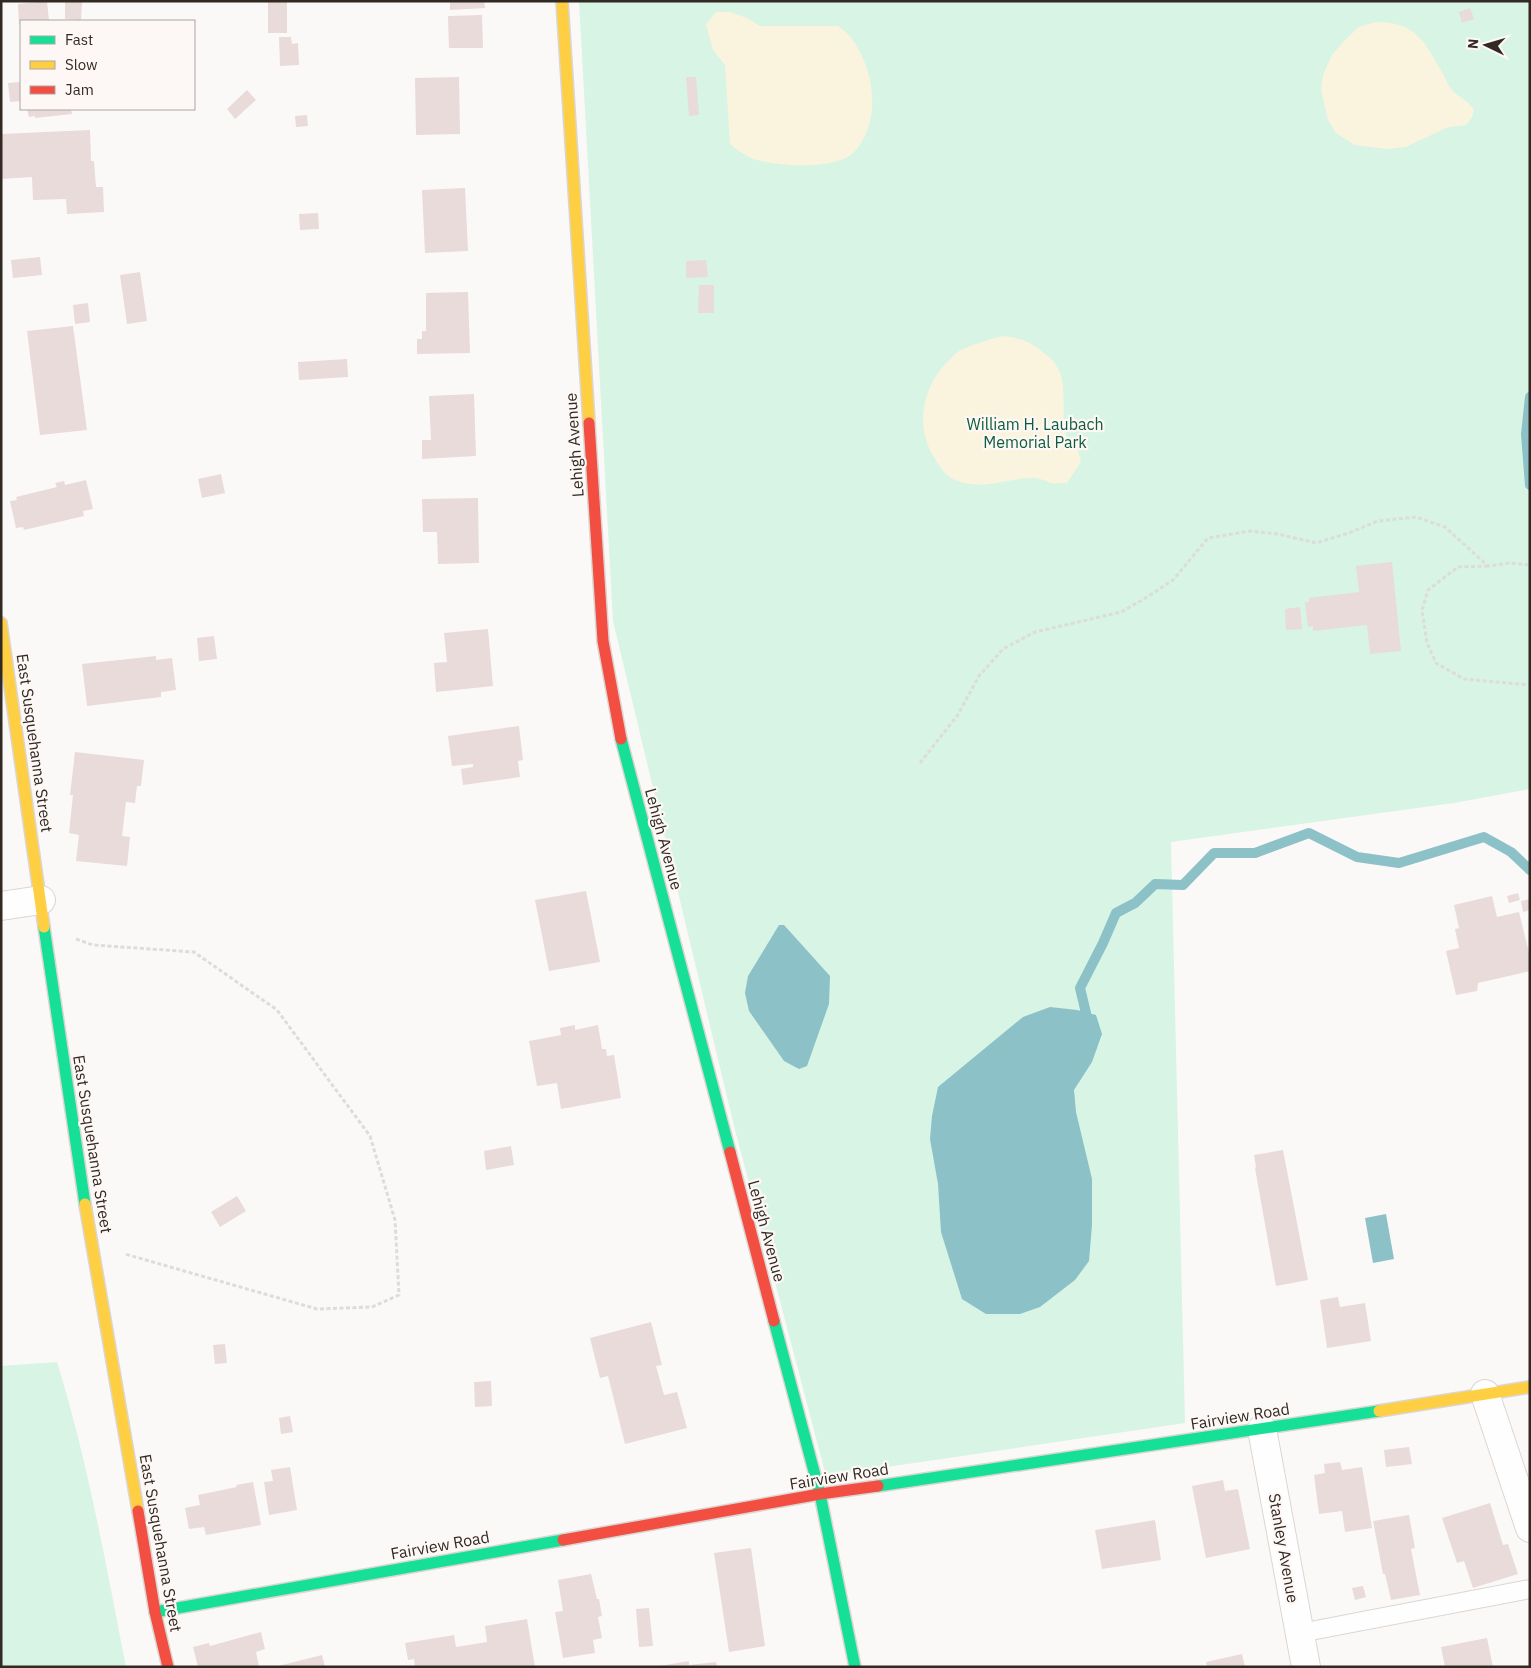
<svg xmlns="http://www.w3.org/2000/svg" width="1531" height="1668" font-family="'IBM Plex Sans',sans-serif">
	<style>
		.green { fill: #d8f4e4 }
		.sand { fill: #faf4de }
		.water { fill: #8bc1c7 }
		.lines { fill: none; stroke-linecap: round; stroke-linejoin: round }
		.stream { stroke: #8bc1c7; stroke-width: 10 }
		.building { fill: #e8dbd9 }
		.lane-casing { stroke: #dbd6d2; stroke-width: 20 }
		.street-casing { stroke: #dbd6d2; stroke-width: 30 }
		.fast-casing { stroke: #dbd6d2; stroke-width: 14 }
		.slow-casing { stroke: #dbd6d2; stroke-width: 14 }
		.jam-casing { stroke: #dbd6d2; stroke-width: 14 }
		.path { stroke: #dddcdc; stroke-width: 3; stroke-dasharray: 4 2.5; stroke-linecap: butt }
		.lane { stroke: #fefefe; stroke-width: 18 }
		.street { stroke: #fefefe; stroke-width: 28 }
		.fast { stroke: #16e098; stroke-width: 11 }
		.slow { stroke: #ffcf43; stroke-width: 11 }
		.jam { stroke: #f24e42; stroke-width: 11 }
		.labels { text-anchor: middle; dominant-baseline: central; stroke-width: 4.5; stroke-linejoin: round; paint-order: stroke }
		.park-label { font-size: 16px; fill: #0e5c3f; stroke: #fdf8f5 }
		.street-label { font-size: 16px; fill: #322923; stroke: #fdf8f5 }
	</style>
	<rect width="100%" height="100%" fill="#fbf9f7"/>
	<path class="green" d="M579 1H1530V789L1454 803 1171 842 1185 1423 826 1476 734 1126 613 621Z
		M57 1362C88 1462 106 1565 126 1667H1V1366Z"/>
	<path class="sand" d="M716 12H730L747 18 760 26H838C843 30 849 34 852 39 874 69 882 119 856 150 839 171 780 166 757 160 747 157 738 151 730 144L725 65 713 50 706 24Z
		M1376 22C1416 22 1424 41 1442 72 1445 77 1447 84 1451 89 1458 97 1468 100 1474 110L1472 117 1466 125 1448 127 1406 147 1387 149 1355 145 1336 133 1328 120 1321 90 1323 75 1332 55 1344 41 1359 27Z
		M1002 336C1020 338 1030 341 1044 353 1072 373 1060 398 1065 427 1065 432 1067 437 1068 442L1076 444 1081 462 1067 483C1062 483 1055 484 1051 483 1043 480 1040 478 1030 478 1004 479 981 491 955 480 944 476 937 462 931 452 915 421 925 384 948 361 952 358 955 353 959 351 973 344 988 340 1002 336Z"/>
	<path class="water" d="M779 925H784L830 976 829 1004 807 1066 799 1069 784 1061 749 1011 745 993 748 976Z
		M1050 1007 1077 1010 1096 1015 1102 1034 1092 1062 1074 1090 1076 1112 1092 1179V1225L1089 1261 1075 1280 1040 1307 1020 1314H986L962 1299 941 1232 938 1184 930 1139 932 1116 938 1087 1023 1017Z
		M1386 1214 1394 1259 1373 1263 1365 1218Z"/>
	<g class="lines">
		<path class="stream" d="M1530 397 1526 434 1530 485
			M1086 1013 1080 988 1103 943 1116 913 1135 903 1155 884 1183 885 1214 853H1255L1309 833 1357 857 1399 863 1484 837 1511 852 1530 870"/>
	</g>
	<path class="building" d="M47 1 49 21H21V23L19 24 18 4Z
		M268 1H287V33H268Z
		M450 1H484L485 8 450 10Z
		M65 2H82L81 20 65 19Z
		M1470 8 1474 19 1462 23 1459 12Z
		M482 15 483 48H449L448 16Z
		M279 37H291L292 44 298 43 299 65 280 66Z
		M459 77 460 134 416 135 415 78Z
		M686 77H696L699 115 689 116Z
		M21 82V101L10 102 8 83Z
		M247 90 256 100 235 119 227 109Z
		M27 109H71L72 114 35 118V116L29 117Z
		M307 115 308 126 296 127 295 116Z
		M90 130 91 161H94L96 187H103L104 212 67 214 66 199 33 200 32 177 1 179V134Z
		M465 188 468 251 425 253 422 190Z
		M318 213 319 229 300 230 299 214Z
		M40 257 42 275 13 278 11 260Z
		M706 260 708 277 686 278V261Z
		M140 272 147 321 127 324 120 275Z
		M699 285H714V313H698Z
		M468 292 470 353 417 354V339H422V331H426V293Z
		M88 303 90 322 75 324 73 305Z
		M73 326 87 430 40 435 27 331Z
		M347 359 348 377 299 380 298 362Z
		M474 394 476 456 422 459V440H431L429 396Z
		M221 474 225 493 202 498 198 479Z
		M86 480 93 509 83 511 84 516 24 530 23 527 16 528 10 501 17 500 16 497 57 487 55 483 64 481 65 485Z
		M478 498 479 563 438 564 437 532H423L422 499Z
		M1392 562 1401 651 1370 654 1367 625 1313 631V626L1308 627 1305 602H1309V598L1359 592 1356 566Z
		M1300 607 1302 629 1286 630 1285 609Z
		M488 629 493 686 436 692 434 663 447 662 444 633Z
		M214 636 217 659 199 661 197 638Z
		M156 656V660L172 658 176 690 161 692V697L87 706 82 664Z
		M519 726 523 760 518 761 520 777 463 785 461 769 473 767V764L452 766 448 736Z
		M75 752 144 760 141 786H137L135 803 126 802 122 836 130 837 127 866 76 861 79 835 69 833 73 795H70Z
		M586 891 600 962 549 971 535 900Z
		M1518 893 1520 900 1509 903 1507 896Z
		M1492 896 1497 917 1519 912 1530 957V971L1478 983 1477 991 1456 995 1446 951 1459 948 1455 929 1459 928 1454 905Z
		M1530 899V910L1523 912 1521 901Z
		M575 1025V1030L598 1025 602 1049H606L607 1056 614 1055 621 1098 561 1109 557 1083 537 1086 529 1041 561 1035 560 1028Z
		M511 1146 514 1165 486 1170 484 1151Z
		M1283 1150 1308 1280 1276 1286 1255 1168 1256 1167 1254 1155Z
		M237 1196 246 1211 220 1227 211 1212Z
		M1338 1297 1340 1307 1365 1303 1371 1341 1327 1348 1320 1300Z
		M651 1322 662 1365 656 1366 664 1395 677 1392 687 1428 625 1444 608 1376 600 1378 590 1338Z
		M225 1344 227 1363 215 1364 213 1345Z
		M491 1381 492 1406 475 1407 474 1382Z
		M290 1416 293 1432 281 1434 279 1418Z
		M1409 1447 1412 1464 1386 1467 1384 1450Z
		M1340 1462 1342 1470 1362 1467 1372 1528 1345 1532 1342 1511 1319 1514 1314 1475 1325 1473 1324 1464Z
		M290 1467 297 1510 269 1515 264 1482 273 1481 271 1470Z
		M1223 1480 1225 1491 1238 1489 1250 1549 1206 1558 1192 1486Z
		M253 1482 261 1525 206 1535 204 1527 189 1529 185 1508 200 1505 198 1495 237 1487 236 1485Z
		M1490 1503 1503 1545 1508 1544 1518 1574 1473 1588 1464 1561 1457 1563 1442 1518Z
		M1409 1515 1415 1548 1411 1549 1420 1595 1391 1600 1385 1574H1383L1373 1521Z
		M1155 1520 1161 1560 1102 1569 1095 1530Z
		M751 1548 765 1646 729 1652 714 1553Z
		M591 1574 597 1599H599L602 1616 598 1617 602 1638 593 1640 595 1653 563 1658 555 1612 563 1611 558 1580Z
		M1363 1586 1366 1597 1355 1600 1352 1588Z
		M649 1608 653 1646 639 1647 636 1609Z
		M527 1619 535 1667H415L414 1659 408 1660 405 1643 454 1635 456 1647 487 1642 485 1626Z
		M261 1632 265 1649 256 1652 259 1667H198L193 1647 209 1643 210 1646Z
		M1487 1638 1493 1667H1445L1441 1647Z
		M1242 1654 1245 1667H1207L1206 1662Z
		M322 1655 325 1667H278V1666Z
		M689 1661V1665L716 1662 717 1667H654Z"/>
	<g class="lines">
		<defs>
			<path id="lane" d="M1300 1633 1530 1589"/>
			<path id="street" d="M1 906 41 900
				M1485 1394 1530 1528
				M1262 1429 1306 1667"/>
			<path id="fast" d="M621 739 730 1152
				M44 927 85 1204
				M774 1321 820 1494 855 1667
				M878 1486 1379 1411
				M155 1612 563 1540"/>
			<path id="slow" d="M562 1 589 423
				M1 623 44 927
				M85 1204 138 1511
				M1379 1411 1530 1387"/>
			<path id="jam" d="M589 423 603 641 621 739
				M730 1152 774 1321
				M138 1511 155 1612 168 1667
				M563 1540 820 1494 878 1486"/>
		</defs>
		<use href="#lane" class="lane-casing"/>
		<use href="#street" class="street-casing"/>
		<use href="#fast" class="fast-casing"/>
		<use href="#slow" class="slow-casing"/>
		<use href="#jam" class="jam-casing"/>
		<path class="path" d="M1488 566 1458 567 1428 590 1422 610 1427 643 1436 663 1464 679 1530 685
			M920 763 957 716 979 676 1003 649 1035 632 1121 612 1144 599 1173 580 1208 538 1250 531 1278 534 1316 543 1349 533 1378 521 1416 517 1445 527 1488 566 1510 563 1530 565
			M76 939 93 945 194 952 277 1010 370 1136 395 1220 399 1295 372 1307 317 1309 125 1254"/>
		<use href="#lane" class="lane"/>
		<use href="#street" class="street"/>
		<use href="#fast" class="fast"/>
		<use href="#slow" class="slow"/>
		<use href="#jam" class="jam"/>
	</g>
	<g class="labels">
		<g class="park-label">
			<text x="1035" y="424">William H. Laubach<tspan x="1035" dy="18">Memorial Park</tspan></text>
		</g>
		<g class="street-label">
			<text transform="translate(574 445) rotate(-94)">Lehigh Avenue</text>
			<text transform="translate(35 743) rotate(82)">East Susquehanna Street</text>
			<text transform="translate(664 839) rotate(75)">Lehigh Avenue</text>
			<text transform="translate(93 1144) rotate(81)">East Susquehanna Street</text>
			<text transform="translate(767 1231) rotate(75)">Lehigh Avenue</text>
			<text transform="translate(1240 1416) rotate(-9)">Fairview Road</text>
			<text transform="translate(839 1476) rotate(-9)">Fairview Road</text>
			<text transform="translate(161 1543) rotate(80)">East Susquehanna Street</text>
			<text transform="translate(440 1545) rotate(-10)">Fairview Road</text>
			<text transform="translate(1284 1548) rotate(80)">Stanley Avenue</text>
		</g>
	</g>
	<rect width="1531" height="1668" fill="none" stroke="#322923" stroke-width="5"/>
	<rect x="20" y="20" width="175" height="90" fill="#fdf8f5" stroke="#aca5a1"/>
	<rect x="30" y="36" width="25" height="8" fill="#16e098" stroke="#aca5a1"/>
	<text x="65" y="45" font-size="15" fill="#322923">Fast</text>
	<rect x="30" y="61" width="25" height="8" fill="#ffcf43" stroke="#aca5a1"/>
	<text x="65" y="70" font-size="15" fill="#322923">Slow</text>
	<rect x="30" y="86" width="25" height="8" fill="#f24e42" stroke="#aca5a1"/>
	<text x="65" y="95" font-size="15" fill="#322923">Jam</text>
	<g transform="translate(1486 45) rotate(275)" stroke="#fdf8f5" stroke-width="4" paint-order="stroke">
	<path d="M0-4L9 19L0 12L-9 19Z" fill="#322923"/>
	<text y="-8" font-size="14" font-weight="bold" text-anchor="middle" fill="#322923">N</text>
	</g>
</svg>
